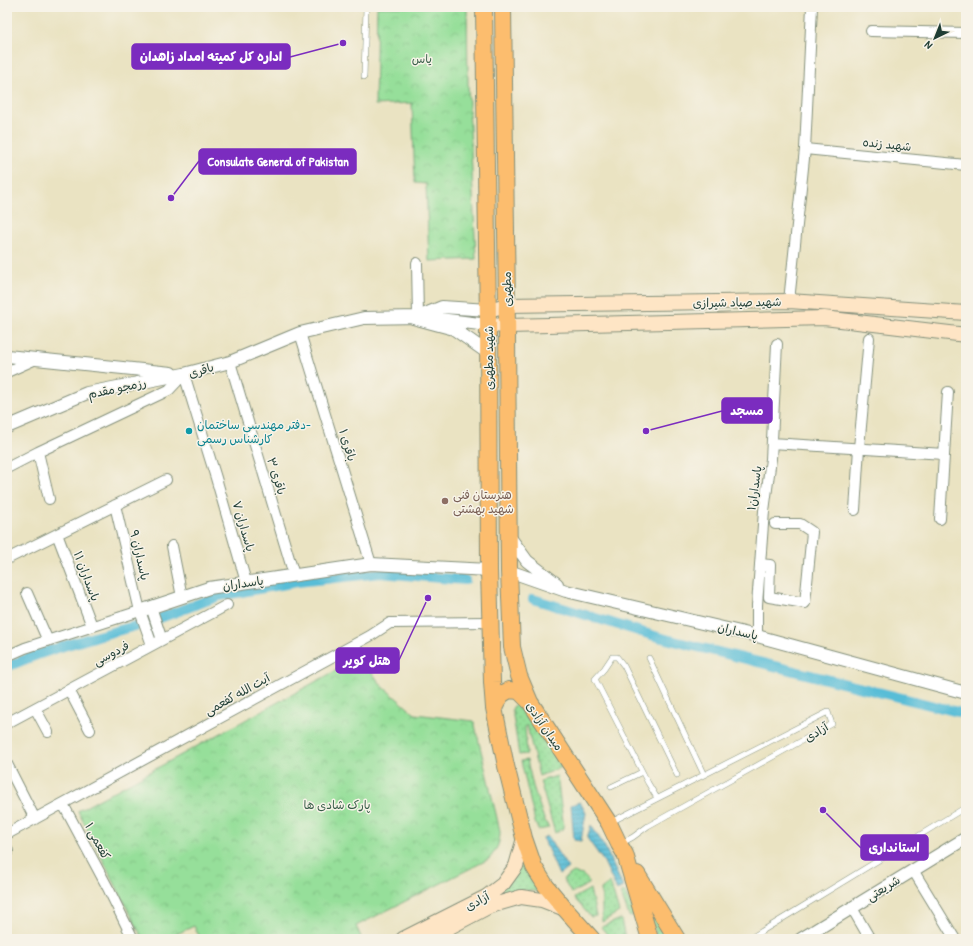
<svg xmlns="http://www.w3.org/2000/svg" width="973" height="946" font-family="'Patrick Hand','Playpen Sans Arabic',sans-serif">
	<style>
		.grass { fill: url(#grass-dots); stroke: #5a8e67 }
		.park { fill: url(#park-crowns); stroke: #5a8e67 }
		.water { fill: url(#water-rules); stroke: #3c7d86 }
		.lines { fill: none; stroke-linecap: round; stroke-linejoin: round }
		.canal { stroke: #59bdd7; stroke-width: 10 }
		.service-casing { stroke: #84907b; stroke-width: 6 }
		.minor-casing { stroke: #84907b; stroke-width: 12 }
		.tertiary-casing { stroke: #84907b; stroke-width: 14 }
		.secondary-casing { stroke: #84907b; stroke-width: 16 }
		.primary-casing { stroke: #84907b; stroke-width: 18 }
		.service { stroke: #fff; stroke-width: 5 }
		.minor { stroke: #fff; stroke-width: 10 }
		.tertiary { stroke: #fff; stroke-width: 12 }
		.secondary { stroke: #fee5c5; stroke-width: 14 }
		.primary { stroke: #fcbd6e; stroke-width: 16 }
		.culture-dot { fill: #0f9aa8; stroke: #f7f3e8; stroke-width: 1.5 }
		.education-dot { fill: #8d6e63; stroke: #f7f3e8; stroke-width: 1.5 }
		.labels { text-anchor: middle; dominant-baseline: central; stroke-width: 3; stroke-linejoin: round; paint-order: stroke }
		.park-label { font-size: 12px; fill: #375d48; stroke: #f7f3e8 }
		.street-label { font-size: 12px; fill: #1f3d34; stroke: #f7f3e8 }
		.culture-label { font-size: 12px; fill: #0d838f; stroke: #f7f3e8; text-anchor: start }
		.education-label { font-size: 12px; fill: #785e54; stroke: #f7f3e8; text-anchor: start }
		.leader { fill: none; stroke: #7b2cbf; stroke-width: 1.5 }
		.callout-dot { fill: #7b2cbf; stroke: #f7f3e8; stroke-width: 1.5 }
		.callout { fill: #7b2cbf; stroke: #7b2cbf; stroke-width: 1.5 }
		.callout-label { font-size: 13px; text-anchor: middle; font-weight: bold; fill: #fff }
	</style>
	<defs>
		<pattern id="grass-dots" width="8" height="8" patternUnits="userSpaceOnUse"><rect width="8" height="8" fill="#96df9a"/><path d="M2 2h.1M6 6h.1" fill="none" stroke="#81c085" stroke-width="1.8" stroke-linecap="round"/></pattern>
		<pattern id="park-crowns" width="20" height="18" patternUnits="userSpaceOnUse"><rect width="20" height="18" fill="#96df9a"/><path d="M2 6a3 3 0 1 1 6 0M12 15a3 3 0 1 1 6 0" fill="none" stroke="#81c085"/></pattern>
		<pattern id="water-rules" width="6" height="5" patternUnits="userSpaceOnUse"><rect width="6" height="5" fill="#59bdd7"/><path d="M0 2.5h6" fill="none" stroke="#499baf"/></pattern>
	</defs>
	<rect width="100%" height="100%" fill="#f7f3e8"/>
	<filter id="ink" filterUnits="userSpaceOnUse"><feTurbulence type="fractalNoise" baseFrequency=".025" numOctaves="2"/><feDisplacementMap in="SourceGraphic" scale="8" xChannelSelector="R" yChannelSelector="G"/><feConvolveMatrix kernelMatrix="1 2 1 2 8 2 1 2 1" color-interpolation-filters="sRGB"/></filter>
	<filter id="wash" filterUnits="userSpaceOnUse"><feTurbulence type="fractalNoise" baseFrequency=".012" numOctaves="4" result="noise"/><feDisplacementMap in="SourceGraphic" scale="16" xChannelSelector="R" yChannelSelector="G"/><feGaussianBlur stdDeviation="0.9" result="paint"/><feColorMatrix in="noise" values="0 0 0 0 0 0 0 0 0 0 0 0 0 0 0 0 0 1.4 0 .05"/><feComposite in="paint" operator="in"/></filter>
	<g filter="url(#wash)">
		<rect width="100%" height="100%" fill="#eae3c2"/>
		<path class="grass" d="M517 703H520L524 707 562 767 539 776 527 726H525L527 754 519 755 512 709 514 706Z
			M527 760 533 786 544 819 549 828 538 830 535 822 521 761Z
			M557 776 564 828 555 833 540 781Z
			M523 858 535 884 542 893C521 887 514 891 495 898Z
			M574 872 578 874 583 875 589 881V884L571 893 563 879Z
			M610 882 619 912 602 922V904L601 889Z
			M590 889 596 916 591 917 574 898Z
			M640 890 668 939H658Z
			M624 891 634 912 633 916 630 917 629 916 621 894Z
			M621 919 625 939H611L601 927Z"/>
		<path class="park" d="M377 7H467L468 84 476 259 429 261 426 184 415 183 412 103 375 105Z
			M361 657 381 685 415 714 474 721 500 831C500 844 497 849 489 859L356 926 361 937 357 939H201L194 926 166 939H143L78 811Z"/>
		<path class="water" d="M580 802 586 813 581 841 574 840 571 805Z
			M591 825 605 847 623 887 617 890 604 862 587 838Z
			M547 836 568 868 559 875 543 838Z"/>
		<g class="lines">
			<path class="canal" d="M533 599 658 637 966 714
				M149 622 219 596 297 582 380 573 465 580
				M7 667C50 648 94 637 139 625"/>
		</g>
	</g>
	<g filter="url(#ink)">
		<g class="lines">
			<defs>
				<path id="service" d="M364 77 366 7
					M649 658 704 775
					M611 787 642 772
					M657 798 648 783 595 679 604 669 612 657H617L624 666 677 775
					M611 822 828 712 832 724 648 826 633 837 622 843
					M749 939 966 807"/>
				<path id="minor" d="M871 31 966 33
					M805 149 966 165
					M417 263 418 317
					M789 301 805 149 812 7
					M300 333 371 564
					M230 362 294 575
					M7 372 36 359
					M772 443 944 454
					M38 452 49 499
					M7 468 38 452 169 390 184 374 216 478 246 582
					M115 505 140 611 152 645
					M855 510 859 448 869 338
					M940 519 948 392
					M57 534 92 626
					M172 546 182 597
					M7 559 166 480
					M760 564 770 565 769 597 805 603 812 532 800 524H775
					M27 593 48 641
					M151 607 162 640
					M757 636V605L764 511 771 459 777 344
					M7 656 25 648 140 611
					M69 690 90 730
					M35 708 48 732
					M7 723 227 605
					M7 764 35 819
					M63 804 109 890 133 939
					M7 834 370 636 390 623 491 622
					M7 850 8 851
					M913 870 955 939
					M852 908 870 939"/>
				<path id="tertiary" d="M413 318 454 329 488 353
					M439 319 488 325
					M7 356 171 373
					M7 427 87 393 184 374 230 362 300 333 364 318 418 317 442 307 488 310
					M509 536 527 561 557 584
					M509 571 566 591 757 636 966 693
					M140 611 209 588 371 564 489 570
					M801 939 966 838"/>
				<path id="secondary" d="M488 310 507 305 789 301 966 313
					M488 325 508 326 824 318 966 335
					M403 939 486 897 503 884 516 866 524 838
					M427 939 490 906 521 897 542 900 565 909"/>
				<path id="primary" d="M484 7 488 325 489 570 492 682 494 708 506 766 524 838 534 867 546 886 565 909 592 939
					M503 7 507 305C506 315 508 325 507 335L509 571 512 647 519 676 530 702
					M494 708 501 695 509 690 519 691 530 702 609 823 619 844 625 854 650 939
					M637 874 677 939"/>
			</defs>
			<use href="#service" class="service-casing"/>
			<use href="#minor" class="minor-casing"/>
			<use href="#tertiary" class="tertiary-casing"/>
			<use href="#secondary" class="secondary-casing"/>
			<use href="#primary" class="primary-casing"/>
			<use href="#service" class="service"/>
			<use href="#minor" class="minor"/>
			<use href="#tertiary" class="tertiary"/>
			<use href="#secondary" class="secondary"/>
			<use href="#primary" class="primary"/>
		</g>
	</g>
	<circle class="culture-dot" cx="189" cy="431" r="4"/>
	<circle class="education-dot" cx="445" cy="501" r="4"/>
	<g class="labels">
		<g class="park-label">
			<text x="422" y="58">یاس</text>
			<text x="337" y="804">پارک شادی ها</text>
		</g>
		<g class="street-label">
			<text transform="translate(887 144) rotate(6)">شهید زنده</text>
			<text transform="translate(506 289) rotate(-90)">مطهری</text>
			<text transform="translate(737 302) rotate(-1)">شهید صیاد شیرازی</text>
			<text transform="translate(488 358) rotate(-90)">شهید مطهری</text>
			<text transform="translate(201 370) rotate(-17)">باقری</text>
			<text transform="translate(117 388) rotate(-12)">رزمجو مقدم</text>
			<text transform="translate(348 445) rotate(73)">باقری ۱</text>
			<text transform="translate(277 476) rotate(73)">باقری ۳</text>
			<text transform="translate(754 488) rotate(-82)">پاسداران۱</text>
			<text transform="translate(244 526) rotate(74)">پاسداران ۷</text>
			<text transform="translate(140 555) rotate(77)">پاسداران ۹</text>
			<text transform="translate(87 576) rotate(69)">پاسداران ۱۱</text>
			<text transform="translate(243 583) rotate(-8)">پاسداران</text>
			<text transform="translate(738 631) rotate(13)">پاسداران</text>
			<text transform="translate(111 653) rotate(-28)">فردوسی</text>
			<text transform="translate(237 694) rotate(-29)">آیت الله کفعمی</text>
			<text transform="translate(545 726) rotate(56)">میدان آزادی</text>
			<text transform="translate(816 732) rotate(-32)">آزادی</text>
			<text transform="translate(98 841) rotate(62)">کفعمی ۱</text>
			<text transform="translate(883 888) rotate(-32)">شریعتی</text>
			<text transform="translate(477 901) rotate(-29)">آزادی</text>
		</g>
		<g class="culture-label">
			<text x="197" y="424">دفتر مهندسی ساختمان-<tspan x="197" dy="14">کارشناس رسمی</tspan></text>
		</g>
		<g class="education-label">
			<text x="453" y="494">هنرستان فنی<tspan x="453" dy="14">شهید بهشتی</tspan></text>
		</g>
	</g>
	<path class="leader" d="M343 43L290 57M171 198L199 161M646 431L722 411M428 598L399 660M823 810L861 848"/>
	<g class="callout-dot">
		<circle cx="343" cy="43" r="4"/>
		<circle cx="171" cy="198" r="4"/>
		<circle cx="646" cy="431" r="4"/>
		<circle cx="428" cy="598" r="4"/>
		<circle cx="823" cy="810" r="4"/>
	</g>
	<g class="callout">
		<rect x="132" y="44" width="158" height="25" rx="4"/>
		<rect x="199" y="149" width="157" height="25" rx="4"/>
		<rect x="722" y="398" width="50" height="25" rx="4"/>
		<rect x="336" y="648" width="63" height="25" rx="4"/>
		<rect x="861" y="835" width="67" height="25" rx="4"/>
	</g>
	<g class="callout-label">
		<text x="211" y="61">اداره کل کمیته امداد زاهدان</text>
		<text x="278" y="166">Consulate General of Pakistan</text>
		<text x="747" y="415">مسجد</text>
		<text x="367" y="665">هتل کویر</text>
		<text x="894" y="852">استانداری</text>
	</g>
	<rect width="973" height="946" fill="none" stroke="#f7f3e8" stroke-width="24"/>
	<g transform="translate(935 38) rotate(223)" stroke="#f7f3e8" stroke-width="3" paint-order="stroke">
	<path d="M0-3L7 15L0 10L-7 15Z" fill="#1f3d34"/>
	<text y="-6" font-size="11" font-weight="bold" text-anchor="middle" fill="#1f3d34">N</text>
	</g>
</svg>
